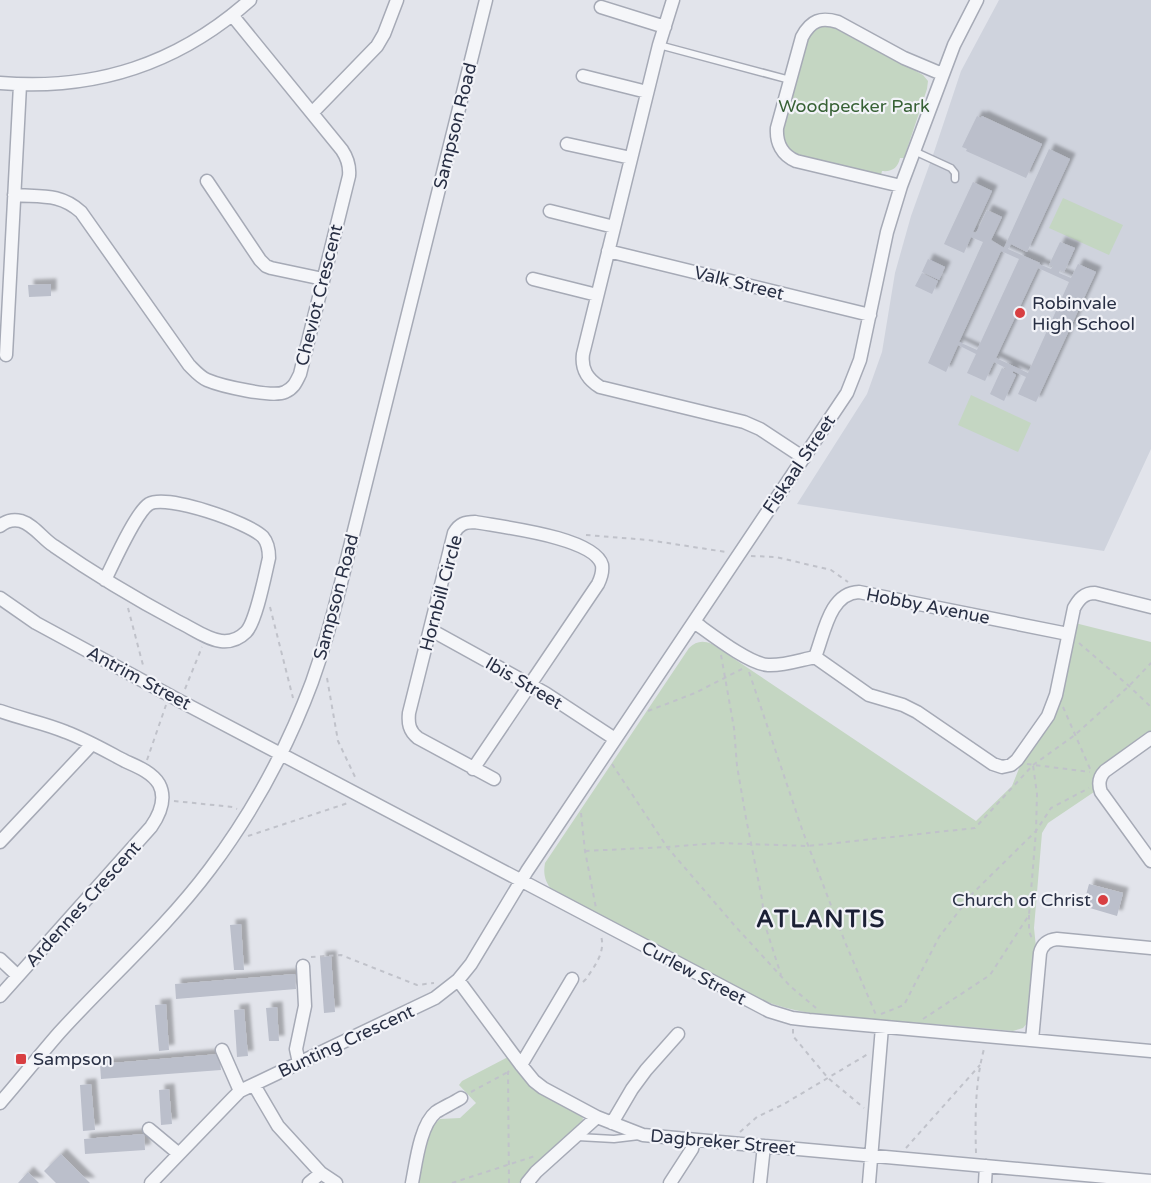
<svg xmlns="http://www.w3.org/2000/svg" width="1151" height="1183" font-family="'Varela Round',sans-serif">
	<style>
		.built { fill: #cfd3dd }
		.green { fill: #c4d6c2 }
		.building { fill: #bbbfcb; fill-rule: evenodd; filter: url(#shadow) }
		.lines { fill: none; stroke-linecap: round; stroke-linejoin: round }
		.lane-casing { stroke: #a6aab6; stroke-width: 9 }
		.street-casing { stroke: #a6aab6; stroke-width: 15 }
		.path { stroke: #c0c2ca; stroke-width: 2; stroke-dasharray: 4.5 4.5; stroke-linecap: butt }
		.lane { stroke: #f5f6f9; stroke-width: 6 }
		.street { stroke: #f5f6f9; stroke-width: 12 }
		.poi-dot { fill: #d83f42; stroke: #f2f3f8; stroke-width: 2 }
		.labels { text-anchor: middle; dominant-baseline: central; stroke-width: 4.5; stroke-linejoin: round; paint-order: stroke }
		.park-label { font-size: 18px; fill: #376135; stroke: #f2f3f8 }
		.street-label { font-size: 18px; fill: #282f44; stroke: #f2f3f8 }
		.poi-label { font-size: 18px; fill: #282f44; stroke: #f2f3f8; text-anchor: start }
		.district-label { font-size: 24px; font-weight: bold; letter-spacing: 1.5px; fill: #1b2035; stroke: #f2f3f8 }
	</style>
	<defs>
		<filter id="shadow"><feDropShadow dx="5.5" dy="-5.5" stdDeviation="1.5" flood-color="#0004"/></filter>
	</defs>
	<rect width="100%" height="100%" fill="#e2e4eb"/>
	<path class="built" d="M999 0H1151V449L1104 551 797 504 867 394 882 352 895 273 911 216 934 152 961 71Z"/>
	<path class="green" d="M824 26H835L923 75 928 81 927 89 904 158H900C898 168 892 172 882 171L881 175 802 156C790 152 784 145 783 133L807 38 814 30Z
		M1063 198 1123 225 1109 255 1049 228Z
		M971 395 1031 423 1018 452 958 425Z
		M1075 623 1151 642V732L1098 769 1092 780 1094 792 1048 823 1042 833 1034 928 1036 947 1028 1022 1023 1028 1013 1031C969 1027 925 1023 881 1020 837 1016 792 1015 751 995L552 890C545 882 543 874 545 863L689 648C696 641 703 640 712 644L976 821 1012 786 1020 766 1050 721Z
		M508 1057 581 1114 583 1119 581 1125 528 1171 519 1183H417L428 1132 433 1125 440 1119 460 1118 476 1103 459 1085 462 1081Z"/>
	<path class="building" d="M977 116 981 118 982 116 1042 144 1026 178 966 151 967 149 962 147Z
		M1049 149 1070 159 1027 252 1011 244 1008 249 1040 263 1039 264 1051 269 1053 266 1049 265 1060 242 1075 248 1064 272 1060 270 1059 273 1071 278 1078 264 1096 272 1036 402 1018 394 1026 377 1013 371V373L1016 375 1004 401 990 394 1002 368 1005 370 1006 368 994 362 985 381 967 373 976 354 958 345 946 372 928 363 983 242 971 237 964 253 944 244 973 182 992 191 973 232 976 233 987 210 1002 217 991 240 1004 248ZM1001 251 1019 259 977 350 959 342ZM1038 268 1069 282 1028 373 996 358Z
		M928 259 945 267 939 280 922 272Z
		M922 273 938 281 932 294 915 286Z
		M51 284V296L29 297 28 285Z
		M1089 884 1123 893 1117 916 1083 906Z
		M241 924 244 970H234L230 925Z
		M331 956 335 1012 324 1013 320 957Z
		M295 974 296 989 176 999 175 984Z
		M166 1004 169 1050 159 1051 155 1005Z
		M277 1007 279 1041H269L266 1008Z
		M244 1009 248 1056 237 1057 234 1010Z
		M219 1054 221 1070 101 1079 100 1064Z
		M91 1084 95 1130 83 1131 80 1085Z
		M169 1089 172 1124 161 1125 159 1090Z
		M144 1134 145 1150 85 1154 84 1139Z
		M61 1154 90 1183H56L44 1171Z
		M28 1172 39 1183H18Z"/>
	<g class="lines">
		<defs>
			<path id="lane" d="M659 45 790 80
				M914 151 951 168 955 173V179
				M578 1137 614 1139 639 1136"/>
			<path id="street" d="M673 0 659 45 583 354C581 369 587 379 600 387L744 422 760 429 804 458
				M601 7 665 27
				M583 76 647 92
				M0 83C96 91 178 64 250 0
				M312 113 377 46 384 34 397 0
				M567 144 631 158
				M207 181 260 260 266 266 271 268 323 279
				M901 186 796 161C782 155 776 143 777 128L802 37C811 20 821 17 838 22L904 58 942 74
				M14 195C41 197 60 193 81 212L189 365C194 370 200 377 207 380 221 386 273 398 285 392 294 388 296 382 300 374L349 176C350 166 348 159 342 150L232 15
				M550 211 614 227
				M608 251 870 315
				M533 279 597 295
				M6 355 20 85
				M0 526C6 521 13 519 21 521 34 525 43 539 54 546 94 574 136 599 179 622 192 628 206 639 221 641 230 642 239 639 246 632 256 622 265 575 269 558 269 551 268 543 263 537 248 522 167 494 149 504 136 512 113 564 105 580
				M0 598 36 623 180 701 769 1011 792 1018 809 1020 1151 1051
				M694 622C711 634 749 664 768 665 783 666 800 660 815 657
				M431 630 545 693 615 739
				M815 657 869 695 903 705 917 712 993 764 1002 767 1011 765 1017 760 1048 716 1056 695 1074 608C1079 599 1084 593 1095 593L1151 607
				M815 657C824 635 829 593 859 592L1068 634
				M0 711C22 719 45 723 66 732 87 740 106 751 125 761 136 766 152 772 159 784 167 799 160 814 151 827L0 996
				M1151 738 1105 771C1099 777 1098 784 1101 792L1151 861
				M473 769 598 584C601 578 603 572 602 565 594 537 501 527 475 522 465 522 459 524 454 533L409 713C408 723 409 731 418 738L494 779
				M0 842 92 744
				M0 959 18 976
				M458 980 521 1065 534 1081 543 1088 597 1117 643 1135 1151 1181
				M1032 1040 1040 953C1042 945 1047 940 1057 939L1151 948
				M222 1050 240 1091
				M299 1063 296 1049 305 1006 303 966
				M521 1065 572 979
				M254 1085 278 1126 321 1173 336 1183
				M0 1103C20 1080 39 1056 59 1033 109 978 165 929 210 869 252 813 287 749 312 682 323 651 332 619 340 587L486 0
				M612 1123 632 1089 646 1070 678 1034
				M149 1129 179 1154
				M151 1183 233 1098 240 1091 435 998 458 980 471 964 527 871 847 393 860 360 887 232 901 186 954 45 977 0
				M309 1183 321 1173
				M412 1183C416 1163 420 1125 436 1112 444 1107 453 1103 461 1098
				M527 1183 536 1172 597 1117
				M670 1183 692 1149 694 1140
				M760 1183 764 1146
				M869 1183 882 1027
				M985 1183 986 1166"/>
		</defs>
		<use href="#lane" class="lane-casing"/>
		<use href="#street" class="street-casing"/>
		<path class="path" d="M586 535 648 540 726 552
			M751 556 776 557 831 570 848 582
			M270 607 293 698
			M128 608 144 669
			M1079 643 1129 686 1151 707
			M721 655 734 728 737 766 746 818 762 899 765 925 781 975
			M749 672 803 832 845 942 876 1015
			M327 678 338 741 356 779
			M185 689 202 647
			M1063 707 1091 771
			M648 711 695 693 742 669
			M147 760 166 705
			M612 764 667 847 735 926 790 986 816 1008
			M1027 764 1090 772
			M174 801 233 807 237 809
			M581 813 585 851 596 908
			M248 836 348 803
			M585 851 667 847 718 843 808 846 975 828 1033 765 1075 735 1129 686 1151 663
			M1029 915V931L1033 941
			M311 957 341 955 417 985 434 983
			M583 982 586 979C594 967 606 952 601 936
			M881 1014 904 1005 939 937 972 894 1036 831 1037 794 1033 765
			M923 1019 990 975 1029 915 1036 831 1051 808 1089 788
			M793 1029V1036L828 1078 864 1108
			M471 1092 508 1072
			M740 1132 757 1117 784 1104 868 1054
			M906 1148 980 1065
			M976 1153C975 1119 975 1082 984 1049
			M452 1183 535 1156
			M509 1183 508 1072 511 1070"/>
		<use href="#lane" class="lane"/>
		<use href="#street" class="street"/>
	</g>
	<g class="poi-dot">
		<circle cx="1020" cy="313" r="6"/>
		<circle cx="1103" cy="900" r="6"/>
		<rect x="15" y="1053" width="12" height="12" rx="3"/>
	</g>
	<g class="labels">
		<g class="park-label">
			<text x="854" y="106">Woodpecker Park</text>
		</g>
		<g class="street-label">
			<text transform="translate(455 126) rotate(-76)">Sampson Road</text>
			<text transform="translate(739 283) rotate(14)">Valk Street</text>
			<text transform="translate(319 295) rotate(-76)">Cheviot Crescent</text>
			<text transform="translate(799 464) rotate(-56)">Fiskaal Street</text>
			<text transform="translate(441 593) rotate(-75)">Hornbill Circle</text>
			<text transform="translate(336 597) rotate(-75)">Sampson Road</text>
			<text transform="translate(928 606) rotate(11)">Hobby Avenue</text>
			<text transform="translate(139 678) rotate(28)">Antrim Street</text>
			<text transform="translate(524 683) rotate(30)">Ibis Street</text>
			<text transform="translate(83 904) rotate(-48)">Ardennes Crescent</text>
			<text transform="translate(694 973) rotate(28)">Curlew Street</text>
			<text transform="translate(346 1041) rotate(-25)">Bunting Crescent</text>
			<text transform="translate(723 1142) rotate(5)">Dagbreker Street</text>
		</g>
		<g class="poi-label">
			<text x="1032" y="303">Robinvale<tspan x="1032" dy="21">High School</tspan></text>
			<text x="1091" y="900" text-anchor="end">Church of Christ</text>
			<text x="33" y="1059">Sampson</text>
		</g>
		<g class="district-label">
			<text x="821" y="919">ATLANTIS</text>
		</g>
	</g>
</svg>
